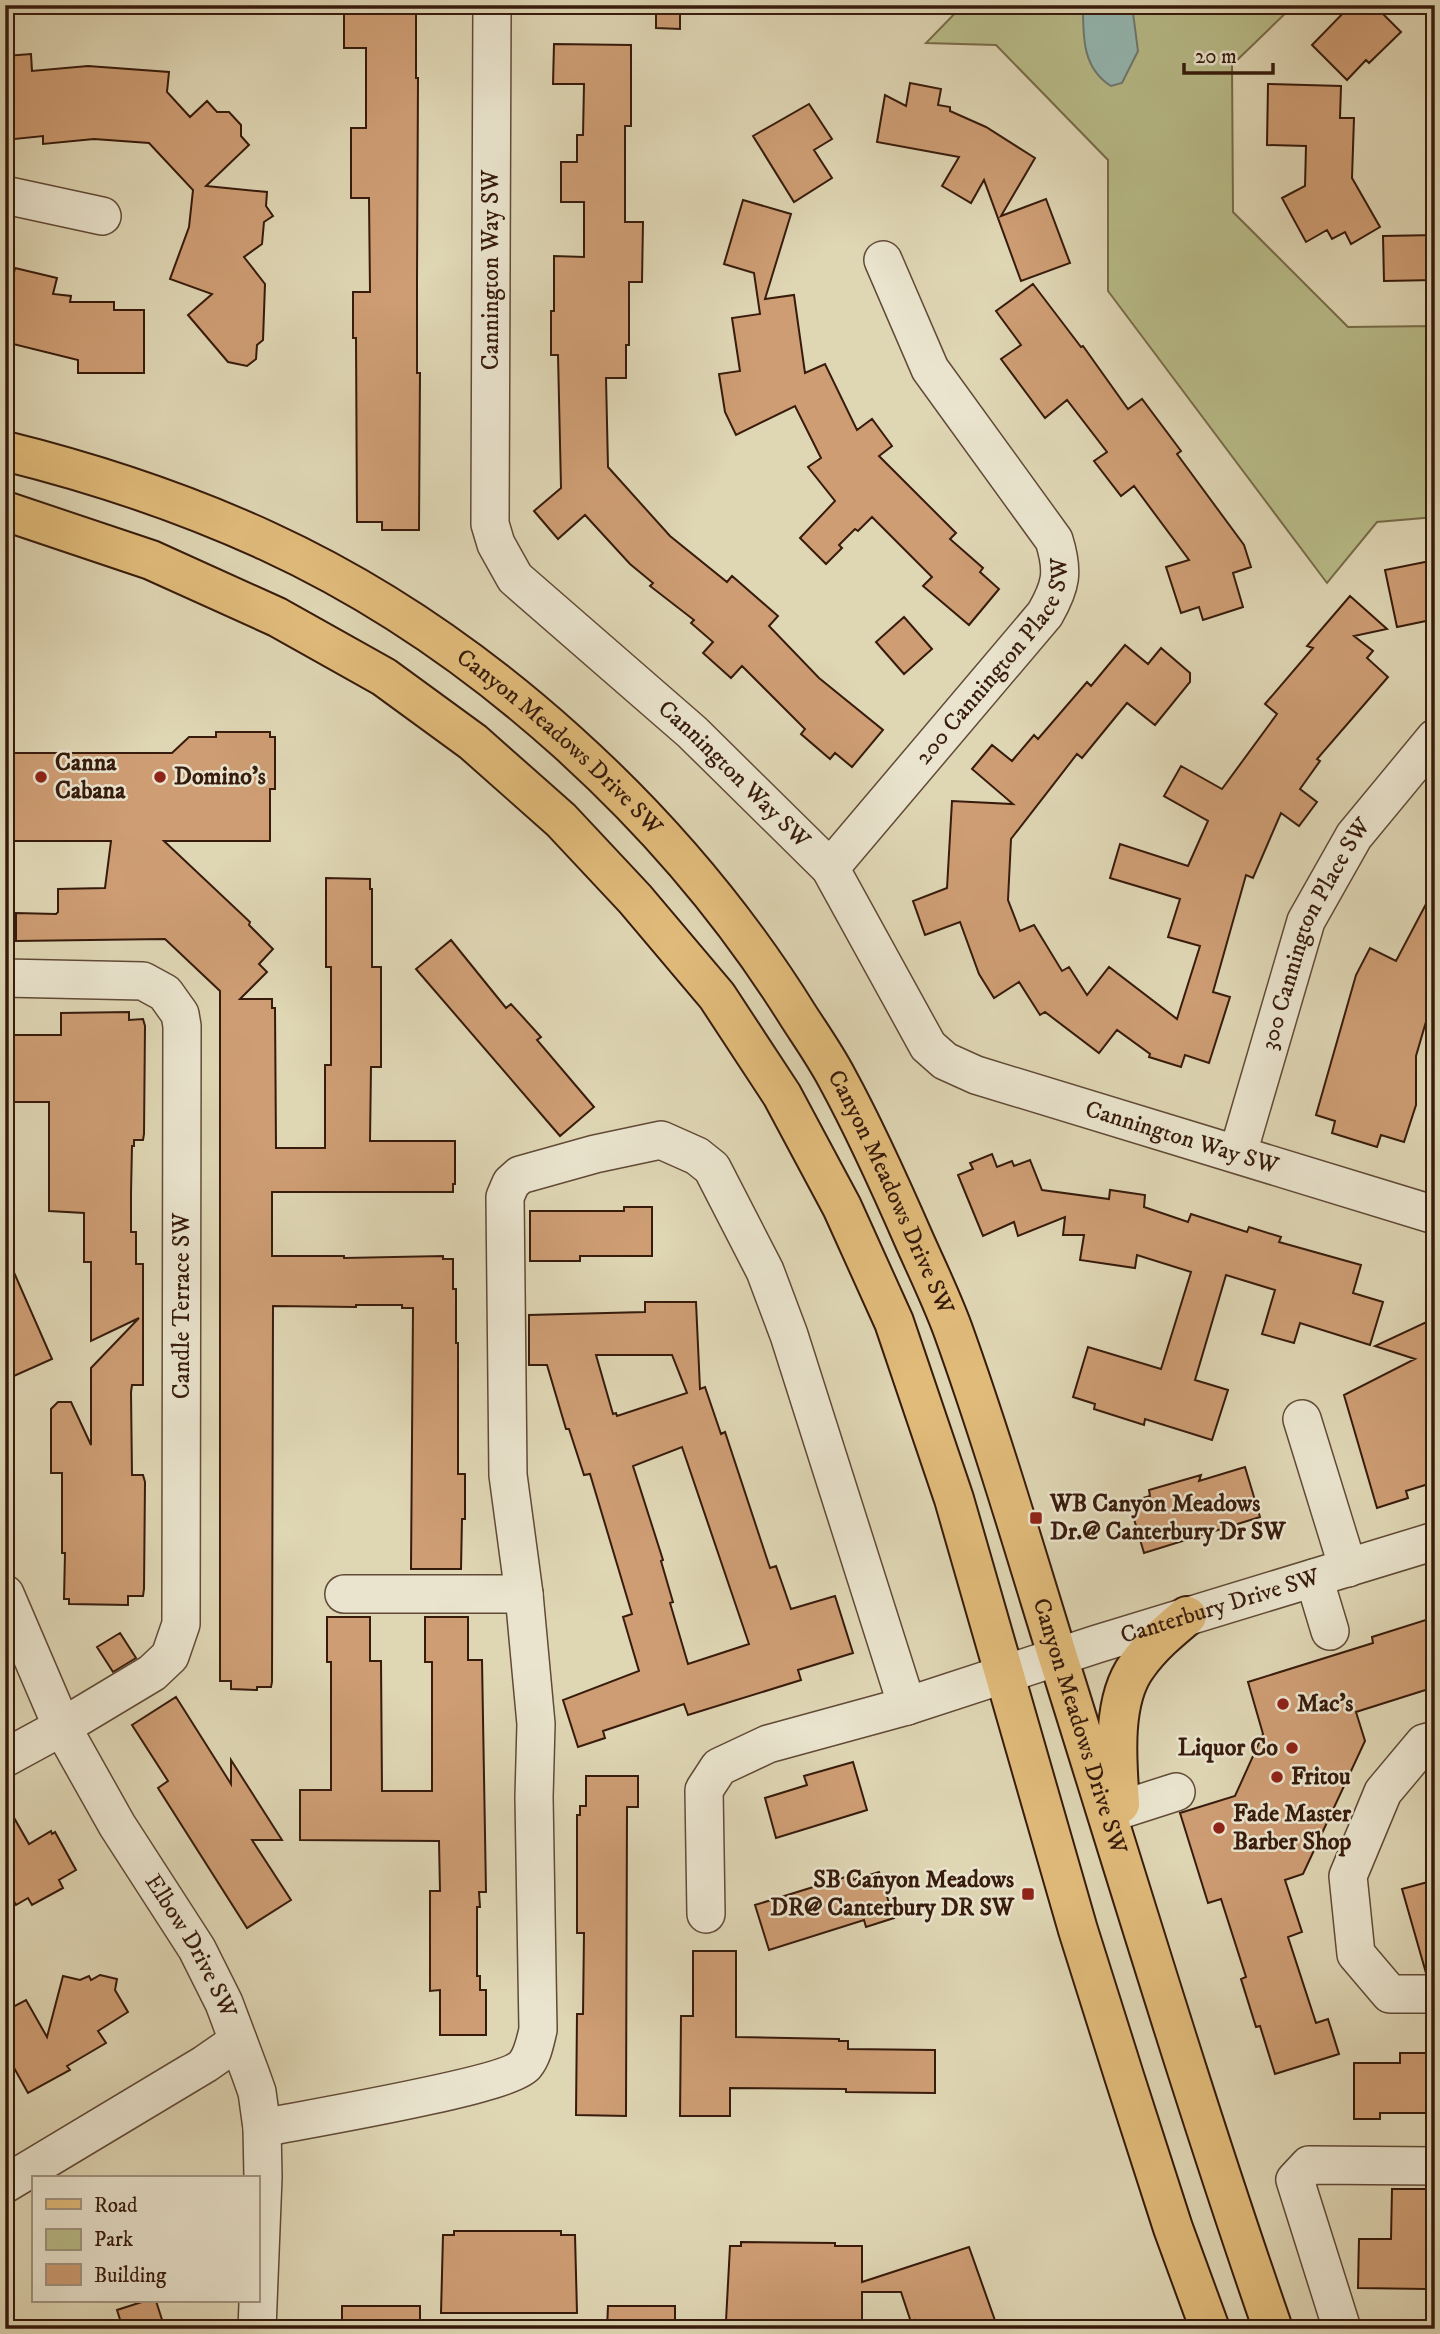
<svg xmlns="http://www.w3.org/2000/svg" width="1440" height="2334" font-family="'IM FELL DW Pica',serif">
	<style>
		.green { fill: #b8bc89; stroke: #786c4a; stroke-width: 2 }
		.water { fill: #94b8b3; stroke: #6f7970; stroke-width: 2 }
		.building { fill: #ce9d74; stroke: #371b0c; stroke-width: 2; fill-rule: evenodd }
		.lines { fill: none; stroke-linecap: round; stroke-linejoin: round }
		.minor-casing { stroke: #614a36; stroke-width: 40 }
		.major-casing { stroke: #371b0c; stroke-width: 42 }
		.minor { stroke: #eae4ce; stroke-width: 37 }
		.major { stroke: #e0bb7a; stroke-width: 38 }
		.poi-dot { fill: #8f2418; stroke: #eae4ce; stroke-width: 2.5 }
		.labels { text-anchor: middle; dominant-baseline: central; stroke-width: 5; stroke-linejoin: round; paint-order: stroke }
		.street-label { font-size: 24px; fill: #371b0c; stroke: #eae4ce }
		.poi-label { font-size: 24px; font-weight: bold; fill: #371b0c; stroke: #eae4ce; text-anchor: start }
	</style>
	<rect width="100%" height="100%" fill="#dfd6b4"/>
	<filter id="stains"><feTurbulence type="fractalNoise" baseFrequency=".00286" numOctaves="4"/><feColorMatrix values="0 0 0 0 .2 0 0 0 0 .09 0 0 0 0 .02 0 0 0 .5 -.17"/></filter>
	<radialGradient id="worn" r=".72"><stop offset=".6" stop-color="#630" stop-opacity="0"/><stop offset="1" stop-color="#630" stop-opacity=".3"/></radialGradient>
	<path class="green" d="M963 5H1294L1232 65 1233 212 1348 327 1435 326V517L1377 522 1327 583 1108 291V160L996 45 926 43Z"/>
	<path class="water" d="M1083 5H1132L1138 51 1122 83 1111 86C1082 68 1083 36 1083 5Z"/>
	<path class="building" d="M344 5H416V78H418L417 279V373H420L419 530H382V522H357L356 338H353V292H370L369 198H351V128H366V48H344Z
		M656 5H680V29L656 28Z
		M1351 5H1374L1401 32 1369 63 1366 60 1347 80 1312 45Z
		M554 44 631 45V126H625V222H643L642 282H629V345H626V378H606L608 467 670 536 727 582 732 576 778 616 769 626 819 678 883 730 852 767 835 753 830 759 801 734 805 729 742 666 731 678 703 653 713 642 691 623 694 620 650 586 653 583 630 564 585 515 558 539 534 511 561 488 558 355H551V311H554V256L584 257V202H561V162H577V135H583L584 84H553Z
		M31 54 32 71 88 66 169 72 167 92 190 117 207 101 217 112H229L241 125V136L249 145 206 186 267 192 266 206 273 216 264 222 262 244 244 257 265 284 263 340 257 345 256 359 247 366 228 362 188 315 212 294 170 279 189 227 193 190 149 143 94 139 43 144V136L5 140V56Z
		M910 83 941 89 938 105 950 107V111L986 127 1035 158 1001 216 1046 199 1070 263 1021 281 984 180 971 203 942 186 959 157 877 142 885 95 906 106Z
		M1268 84 1341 86 1340 118H1354L1352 178 1380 227 1351 244 1345 232 1332 239 1327 230 1306 242 1282 198 1305 186 1306 146 1267 145Z
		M809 104 832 139 814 150 832 178 794 202 753 136Z
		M743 200 791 214 765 299 794 295 805 373 825 364 857 430 872 419 892 446 879 456 956 533 950 539 983 568 980 572 999 589 969 625 923 586 932 577 872 517 858 531 855 529 839 545 842 548 826 564 800 538 835 501 808 467 821 458 795 406 736 435 725 412 719 374 740 371 732 318 760 314 754 273 724 264Z
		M1435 235V280L1384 281 1383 236Z
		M15 268 57 278 53 294 71 296 70 302H114V310H144V373H78V360L5 342V312Z
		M1033 284 1081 347 1083 346 1128 409 1142 399 1181 451 1177 454 1244 545 1251 567 1233 573 1243 607 1203 620 1199 607 1181 613 1166 567 1189 560 1134 486 1121 496 1094 461 1107 452 1067 400 1045 418 1001 359 1021 345 996 311Z
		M1435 560V613L1430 614 1431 620 1397 627 1385 570Z
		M1350 596 1387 629 1354 636 1373 651 1367 658 1388 677 1317 759 1320 761 1300 789 1317 802 1299 826 1281 813 1253 878 1246 875 1213 992 1230 997 1209 1063 1185 1055 1181 1067 1149 1057 1150 1054 1117 1030 1099 1053 1045 1012 1040 1015 1019 982 994 998 979 974 960 922 925 935 913 901 947 888 952 801 1013 804 972 769 992 745 1012 761 1034 735 1038 739 1087 682 1091 686 1125 645 1148 664 1161 648 1190 673V682L1155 725 1127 703 1082 758 1077 754 1011 839 1008 900 1020 931 1034 925 1062 971 1069 967 1087 995 1109 967 1177 1019 1200 946 1168 937 1180 899 1110 878 1120 844 1188 866 1208 821 1164 796 1181 766 1222 789 1277 714 1265 704 1313 648 1307 646Z
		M904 617 932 649 904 674 876 642Z
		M216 732H270V737H275V789H270V841H164L250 922 249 925 273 949 259 964 267 972 240 999H272V1008H275L276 1148H325V1065H331V967H326V878L370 879V889H372V967H381V1067H371L370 1141H455V1184H453V1192H272V1256H344V1258L443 1256V1259H453V1289H456V1343H458V1474H465V1519H462L461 1569H411L413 1308H402V1305H356V1307L273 1306 272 1682 271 1687H257V1690L231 1689V1681H220V991L165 939 16 941V913L56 914 58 912V889L105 888 111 841H5V753H172L189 737H216Z
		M1435 887V1010L1430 1008 1416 1056V1105L1404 1142 1381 1135 1377 1147 1332 1133 1335 1121 1316 1115 1356 975 1370 948 1396 961Z
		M451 940 506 1008 511 1004 541 1037 537 1040 594 1107 560 1136 416 969Z
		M129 1012V1020L143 1019 145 1026 144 1134 143 1140H134V1146H132L131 1193V1232H136V1264H143V1385H132L131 1392 132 1475H143L145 1482 144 1589 143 1596H128V1605L69 1604V1599H64L65 1553H62V1473H51V1409L58 1402H71L91 1445V1368L139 1318 91 1341V1262H84V1213L49 1211V1102H5V1035H61V1013Z
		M992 1154 997 1167 1012 1161 1014 1166 1030 1160 1042 1190 1109 1199 1110 1190 1145 1195 1144 1207 1188 1222 1191 1214 1247 1232 1249 1227 1281 1237 1279 1242 1361 1265 1353 1293 1383 1302 1370 1345 1300 1323 1294 1343 1262 1334 1275 1290 1226 1275 1195 1380 1228 1390 1212 1440 1145 1419 1144 1425 1094 1409 1095 1404 1073 1397 1088 1347 1161 1369 1191 1272 1137 1255 1135 1268 1080 1260 1084 1235H1063L1065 1217 1018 1236 1014 1222 983 1236 958 1175 973 1169 970 1163Z
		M624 1207H652V1256H580V1261H530V1211H624Z
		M5 1252 52 1359 5 1380Z
		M645 1302H696L700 1389 705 1387 721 1434 725 1432 770 1568 776 1566 791 1609 835 1596 853 1653 798 1670 801 1680 688 1715 684 1704 603 1731 605 1738 578 1747 563 1700 639 1671 623 1617 632 1614 590 1474 584 1475 569 1429H566L547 1365H529V1315L645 1312ZM596 1355H672L687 1393 617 1416 616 1413 613 1414ZM682 1447 749 1644 688 1664 670 1603 673 1602 661 1561 663 1560 633 1466Z
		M1435 1318V1482L1406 1491 1408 1498 1377 1508 1344 1395 1415 1359 1375 1346Z
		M1245 1467 1260 1517 1144 1553 1129 1502 1150 1496 1149 1490 1201 1475 1199 1481Z
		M327 1617H370V1661H381L382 1791H432V1662H425V1617H468V1660H482L486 1892H479L480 1907H477V1976H480V1990H486V2035H440V1990L430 1991V1891H440L439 1841 300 1840V1790H331V1662H327Z
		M1435 1617V1687L1356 1712 1365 1741 1303 1874 1285 1880 1302 1932 1288 1937 1316 2023 1328 2019 1339 2054 1275 2074 1260 2026 1256 2027 1241 1979 1246 1977 1221 1899 1208 1903 1180 1813 1235 1796 1263 1734 1248 1682 1373 1643 1372 1637Z
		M120 1633 136 1658 113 1672 97 1647Z
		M176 1697 231 1784V1760L282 1840H252L291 1900 247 1928 158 1788 168 1781 132 1725Z
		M853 1762 867 1810 776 1838 765 1798 807 1785 804 1776Z
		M586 1776H638V1807H627L626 2116 576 2115 577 2014H583L584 1933H577V1815H580V1806H586Z
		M5 1802 29 1844 51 1831 52 1834 55 1832 76 1870 59 1880 63 1888 32 1905 28 1898 16 1905 5 1886Z
		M879 1872 894 1918 866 1927 864 1920 769 1950 755 1905 852 1875 853 1880Z
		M1435 1880V1973H1426L1402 1889Z
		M693 1951H736V2037L839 2039V2041H848V2049L935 2050V2093L846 2092V2089L730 2088V2116H680L681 2016H693Z
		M100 1975 117 1979 115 1990 128 2012 98 2031 106 2043 67 2066 70 2070 28 2093 13 2066 5 2070V2011L26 2000 47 2037 63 1976 80 1980 89 1976 91 1980Z
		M1400 2053H1435V2113H1380V2119H1354V2063H1400Z
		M1392 2189H1426V2289L1358 2288 1359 2239H1391Z
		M454 2231H561V2235H575L577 2313H441L443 2235H454Z
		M741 2242 835 2243V2246H862V2282L969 2247 998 2329H918L915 2320 911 2322 901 2292H862V2321H849V2324L745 2325V2321H726L730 2246H741Z
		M145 2301H156L165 2329H123L117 2310Z
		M342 2306H420V2329H342Z
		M608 2306H675V2329H607Z"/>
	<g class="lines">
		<defs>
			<g id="minor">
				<path id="s1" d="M492 5 490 524 496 544 515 578 692 732 830 868 928 1046 945 1061 976 1075 1435 1215"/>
				<path d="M5 195 102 216"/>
				<path id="s2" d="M830 868 1045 614C1061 586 1064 572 1054 540L930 369 883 260"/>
				<path d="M5 978 143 981 165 993 180 1014 182 1026 181 1624 170 1656 152 1673 62 1727 5 1758"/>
				<path id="s3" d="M1238 1153 1306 921 1354 836 1435 738"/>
				<path d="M1302 1419 1348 1568"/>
				<path d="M1314 1578 1330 1631"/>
				<path id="s4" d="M5 1594 62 1727 117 1825 197 1949 224 2003 251 2075 257 2092 262 2128 263 2177 257 2329"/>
				<path d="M344 1594H524"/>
				<path d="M1435 1740 1424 1743 1383 1792 1348 1876 1356 1954 1390 1994H1435"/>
				<path d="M1120 1810 1176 1792"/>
				<path d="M706 1914 704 1790 719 1767 768 1744 907 1706"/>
				<path id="s5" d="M262 2128C302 2120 507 2086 525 2065 533 2055 535 2042 538 2030L534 1797 536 1724 524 1594 508 1475 505 1197 511 1183 520 1175 595 1154 661 1140 697 1156 712 1168 765 1271 789 1335 907 1706 1097 1644 1435 1541"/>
				<path d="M5 2184 205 2064 238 2041"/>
				<path d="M1342 2329 1295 2180 1309 2165 1435 2166"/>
			</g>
			<g id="major">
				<path id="s6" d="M5 451C94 473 184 503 267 541 480 639 676 819 799 1017 812 1037 826 1057 837 1078 866 1131 891 1187 915 1242 928 1271 942 1300 953 1330 991 1436 1023 1544 1056 1651 1127 1877 1195 2105 1273 2329"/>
				<path d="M5 511 151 560 277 617 384 677 473 742 561 820 635 899 717 996 782 1095 842 1207 894 1322 954 1499 1078 1930 1125 2079 1173 2228 1210 2329"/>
				<path d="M1120 1804C1117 1763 1111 1701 1137 1666 1151 1646 1169 1631 1187 1616"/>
			</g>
		</defs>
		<use href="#minor" class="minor-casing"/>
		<use href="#major" class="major-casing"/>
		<use href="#minor" class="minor"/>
		<use href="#major" class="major"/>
	</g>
	<g class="poi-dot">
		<circle cx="41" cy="777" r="7"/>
		<circle cx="160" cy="777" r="7"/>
		<rect x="1029" y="1511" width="14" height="14" rx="3.5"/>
		<circle cx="1283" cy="1704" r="7"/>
		<circle cx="1292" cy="1748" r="7"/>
		<circle cx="1277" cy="1777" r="7"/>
		<circle cx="1219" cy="1828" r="7"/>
		<rect x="1021" y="1887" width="14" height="14" rx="3.5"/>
	</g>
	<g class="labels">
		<g class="street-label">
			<text transform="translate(491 270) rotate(-90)">Cannington Way SW</text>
			<text stroke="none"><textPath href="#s2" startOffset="266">200 Cannington Place SW</textPath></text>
			<text stroke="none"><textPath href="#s6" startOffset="634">Canyon Meadows Drive SW</textPath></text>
			<text stroke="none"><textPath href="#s1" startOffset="873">Cannington Way SW</textPath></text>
			<text stroke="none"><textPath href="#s3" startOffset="233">300 Cannington Place SW</textPath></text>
			<text stroke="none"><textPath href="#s1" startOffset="1482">Cannington Way SW</textPath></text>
			<text stroke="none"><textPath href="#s6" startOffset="1199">Canyon Meadows Drive SW</textPath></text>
			<text transform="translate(182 1306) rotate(-90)">Candle Terrace SW</text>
			<text stroke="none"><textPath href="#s5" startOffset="2277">Canterbury Drive SW</textPath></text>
			<text stroke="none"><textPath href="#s6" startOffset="1766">Canyon Meadows Drive SW</textPath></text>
			<text stroke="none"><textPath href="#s4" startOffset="399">Elbow Drive SW</textPath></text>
		</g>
		<g class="poi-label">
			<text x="55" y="763">Canna<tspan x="55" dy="28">Cabana</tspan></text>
			<text x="174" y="777">Domino's</text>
			<text x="1050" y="1504">WB Canyon Meadows<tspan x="1050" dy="28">Dr.@ Canterbury Dr SW</tspan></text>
			<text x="1297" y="1704">Mac's</text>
			<text x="1278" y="1748" text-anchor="end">Liquor Co</text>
			<text x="1291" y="1777">Fritou</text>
			<text x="1233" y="1814">Fade Master<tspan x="1233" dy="28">Barber Shop</tspan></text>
			<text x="1014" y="1880" text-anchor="end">SB Canyon Meadows<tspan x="1014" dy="28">DR@ Canterbury DR SW</tspan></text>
		</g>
	</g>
	<rect width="1440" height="2334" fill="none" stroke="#dfd6b4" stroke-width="28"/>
	<rect x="7" y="7" width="1426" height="2320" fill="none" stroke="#371b0c" stroke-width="3.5"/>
	<rect x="14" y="14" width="1412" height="2306" fill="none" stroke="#371b0c" stroke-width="2"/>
	<rect x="32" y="2176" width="228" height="126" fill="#eae4ce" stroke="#a29480" stroke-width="2"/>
	<rect x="46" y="2199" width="35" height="10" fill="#e0bb7a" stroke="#a29480" stroke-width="2"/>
	<text x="94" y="2212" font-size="21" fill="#371b0c">Road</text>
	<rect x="46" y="2229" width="35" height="21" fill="#b8bc89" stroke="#a29480" stroke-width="2"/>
	<text x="94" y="2246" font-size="21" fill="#371b0c">Park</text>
	<rect x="46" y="2264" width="35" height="21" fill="#ce9d74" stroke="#a29480" stroke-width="2"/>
	<text x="94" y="2282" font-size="21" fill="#371b0c">Building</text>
	<path d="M1184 63v10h89v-10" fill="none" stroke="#371b0c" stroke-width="3.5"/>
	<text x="1195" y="63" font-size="21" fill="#371b0c" stroke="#eae4ce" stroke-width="5" paint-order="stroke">20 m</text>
	<rect width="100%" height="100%" filter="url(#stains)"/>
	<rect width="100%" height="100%" fill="url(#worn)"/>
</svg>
